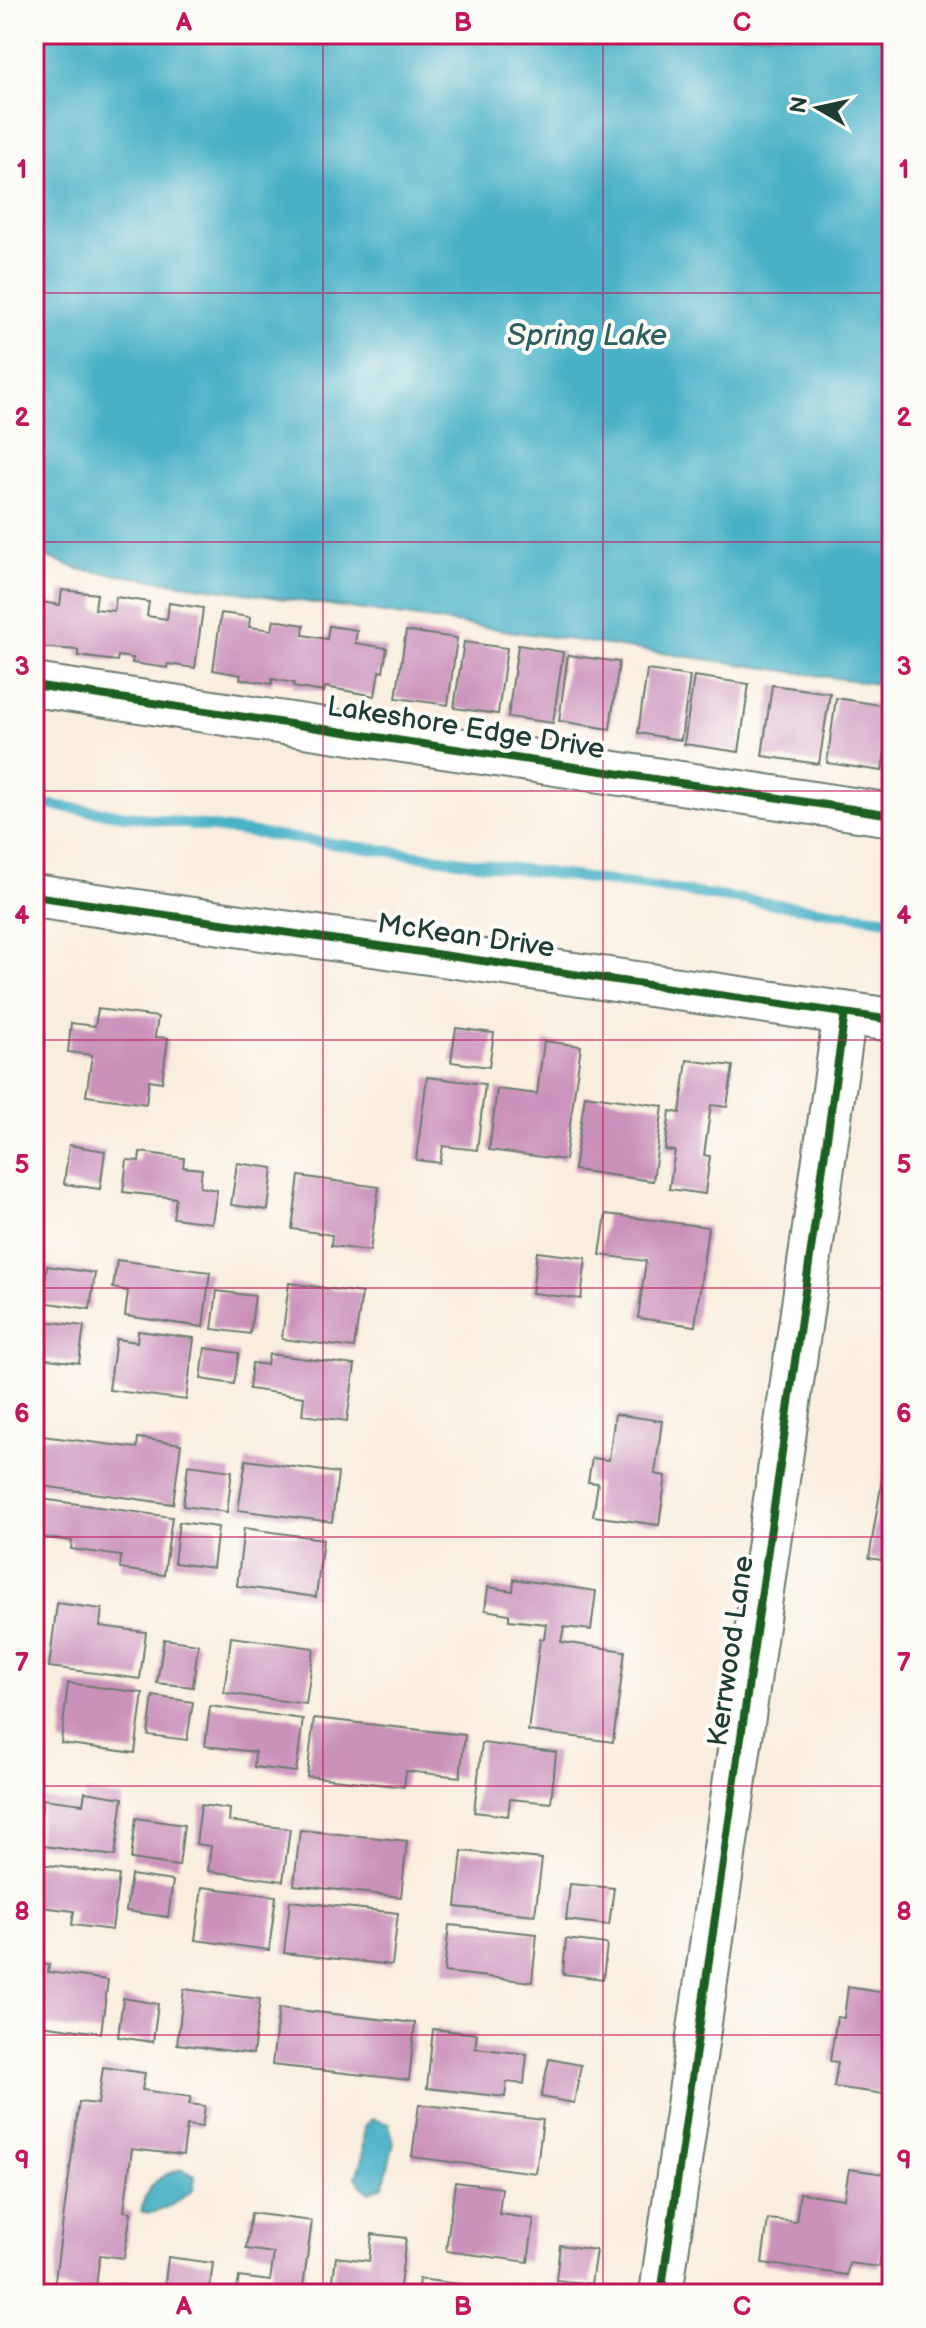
<svg xmlns="http://www.w3.org/2000/svg" width="926" height="2328" font-family="'Balsamiq Sans',sans-serif">
	<style>
		.water { fill: #49b1c7; stroke: #34777e; stroke-width: 2 }
		.lines { fill: none; stroke-linecap: round; stroke-linejoin: round }
		.stream { stroke: #49b1c7; stroke-width: 11 }
		.building { fill: #ca91bb }
		.street-casing { stroke: #6b7b6f; stroke-width: 46 }
		.street { stroke: #fff; stroke-width: 42 }
		.cycleway-casing { stroke: #fdfcf7; stroke-width: 13 }
		.cycleway { stroke: #1b5e20; stroke-width: 8 }
		.grid { fill: none; stroke: #c2185b; stroke-width: 2; stroke-opacity: 0.55 }
		.labels { text-anchor: middle; dominant-baseline: central; stroke-width: 8; stroke-linejoin: round; paint-order: stroke }
		.street-label { font-size: 28px; fill: #1f3d34; stroke: #fdfcf7 }
		.water-label { font-size: 30px; font-style: italic; fill: #2c6060; stroke: #fdfcf7 }
		.neatline { fill: none; stroke: #c2185b; stroke-width: 3 }
		.grid-label { font-size: 26px; text-anchor: middle; font-weight: bold; fill: #c2185b }
	</style>
	<rect width="100%" height="100%" fill="#fdfcf7"/>
	<filter id="ink" filterUnits="userSpaceOnUse"><feTurbulence type="fractalNoise" baseFrequency=".0125" numOctaves="2"/><feDisplacementMap in="SourceGraphic" scale="16" xChannelSelector="R" yChannelSelector="G"/><feConvolveMatrix kernelMatrix="1 2 1 2 8 2 1 2 1" color-interpolation-filters="sRGB"/></filter>
	<filter id="wash" filterUnits="userSpaceOnUse"><feTurbulence type="fractalNoise" baseFrequency=".006" numOctaves="4" result="noise"/><feDisplacementMap in="SourceGraphic" scale="32" xChannelSelector="R" yChannelSelector="G"/><feGaussianBlur stdDeviation="1.8" result="paint"/><feColorMatrix in="noise" values="0 0 0 0 0 0 0 0 0 0 0 0 0 0 0 0 0 1.4 0 .05"/><feComposite in="paint" operator="in"/></filter>
	<g filter="url(#wash)">
		<rect width="100%" height="100%" fill="#f9eddd"/>
		<path class="water" d="M34 34H892V686L78 569 34 552Z
			M372 2119 389 2124 394 2143 383 2186 370 2192 361 2186 356 2176 362 2159 364 2126Z
			M182 2169 195 2176 193 2190C179 2200 158 2218 141 2211 145 2187 158 2175 182 2169Z"/>
		<g class="lines">
			<path class="stream" d="M34 803 892 920"/>
		</g>
		<g id="blocks">
			<path class="building" d="M62 590 97 594 95 609 114 611 116 597 149 602 147 616 167 619 169 603 203 608 195 668 168 664 167 668 132 663 133 658 118 656 117 661 78 656V650L37 647 41 602 60 605Z
				M221 613 250 617 249 627 272 630 274 620 304 625 303 635 327 639 329 626 357 630 355 643 387 648 383 672 379 671 375 696 325 687 324 692 293 687 294 683 272 679V684L240 679 241 675 213 670Z
				M406 631 457 638 448 705 396 698Z
				M464 642 507 648 498 714 454 708Z
				M518 645 563 652 553 723 508 717Z
				M568 655 619 662 610 729 559 721Z
				M647 670 690 676 681 740 638 733Z
				M694 676 749 684 739 752 684 744Z
				M772 685 830 693 819 764 762 756Z
				M836 698 892 707 882 771 827 763Z
				M98 1009 158 1017 155 1037 168 1038 162 1082 149 1080 146 1104 86 1096 92 1055 68 1052 71 1023 95 1026Z
				M456 1028 494 1033 489 1067 451 1062Z
				M544 1041 581 1046 565 1160 489 1150 497 1089 537 1094Z
				M687 1060 733 1066 727 1107 711 1105 704 1155 710 1156 705 1194 669 1189 675 1151 665 1150 670 1111 680 1113Z
				M427 1077 485 1084 477 1150 443 1146 440 1163 416 1160Z
				M585 1095 663 1106 653 1181 574 1170Z
				M69 1145 105 1151 100 1189 64 1184Z
				M140 1152 184 1158 183 1167 202 1169 200 1187 217 1190 212 1223 173 1218 176 1198 123 1192 127 1160 139 1161Z
				M237 1163 273 1168 268 1210 231 1205Z
				M299 1176 379 1187 370 1251 331 1246 332 1235 292 1229Z
				M606 1214 708 1227 695 1326 638 1318 646 1261 600 1255Z
				M537 1252 586 1258 581 1299 532 1293Z
				M117 1260 210 1272 203 1327 125 1316 128 1291 113 1288Z
				M47 1266 95 1273 90 1309 42 1302Z
				M289 1283 362 1293 354 1348 282 1339Z
				M217 1291 255 1296 250 1334 212 1329Z
				M44 1321 84 1326 79 1363 39 1358Z
				M138 1331 194 1338 186 1400 109 1390 116 1339 137 1342Z
				M205 1348 239 1353 234 1384 201 1379Z
				M269 1354 355 1365 347 1421 302 1415 304 1397 249 1389 252 1363 267 1365Z
				M615 1414 662 1421 655 1474 666 1476 659 1525 593 1516 598 1483 588 1482 592 1458 609 1460Z
				M34 1435 137 1448 138 1438 181 1444 173 1504 34 1485Z
				M886 1456 892 1457V1562L869 1558Z
				M246 1460 338 1473 332 1522 238 1510Z
				M188 1465 232 1471 227 1512 183 1506Z
				M34 1498 172 1517 164 1575 120 1569 121 1556 71 1549 72 1541 34 1536Z
				M179 1522 218 1527 213 1568 174 1563Z
				M244 1528 323 1539 316 1597 237 1586Z
				M514 1579 596 1591 591 1630 564 1627 561 1642 625 1651 613 1742 528 1731 540 1639H544L546 1624 509 1620V1614L485 1610 488 1587 513 1591Z
				M57 1603 102 1609 100 1626 146 1632 140 1679 49 1667Z
				M231 1637 314 1648 306 1704 224 1693Z
				M164 1639 198 1644 193 1687 157 1683Z
				M68 1683 143 1693 135 1753 61 1743Z
				M153 1696 193 1702 187 1740 148 1735Z
				M210 1706 303 1719 296 1772 254 1767 255 1752 205 1746Z
				M314 1718 465 1735 460 1777 406 1771 404 1787 307 1776Z
				M482 1743 556 1752 551 1803 510 1799 508 1816 474 1812Z
				M85 1792 123 1798 115 1856 37 1845 43 1799 83 1804Z
				M201 1805 230 1809 229 1821 290 1829 283 1881 208 1871 211 1846 196 1844Z
				M136 1818 184 1825 179 1866 131 1859Z
				M300 1830 407 1841 401 1897 294 1885Z
				M462 1851 542 1859 535 1915 456 1907Z
				M34 1863 119 1875 112 1930 72 1925 74 1911 34 1906Z
				M131 1875 173 1881 168 1917 126 1911Z
				M570 1884 614 1888 609 1925 566 1920Z
				M202 1887 276 1896 269 1950 195 1940Z
				M290 1901 398 1913 392 1965 284 1953Z
				M449 1925 537 1934 532 1982 444 1972Z
				M566 1939 607 1944 603 1979 563 1974Z
				M34 1963 49 1965 48 1972 108 1980 101 2033 40 2025 39 2038 34 2037Z
				M848 1987 892 1994V2095L834 2087 838 2062 830 2061 837 2017 844 2018Z
				M184 1989 260 1999 253 2054 177 2044Z
				M123 1998 158 2004 153 2042 118 2037Z
				M279 2008 415 2023 409 2080 272 2065Z
				M433 2029 477 2034 475 2048 527 2054 524 2084 507 2082 505 2097 427 2088Z
				M549 2059 581 2065 574 2103 541 2097Z
				M103 2067 145 2073 142 2090 191 2097 189 2104 205 2106 202 2127 187 2125 183 2155 132 2149 124 2211 131 2212 124 2258 100 2255 95 2293 54 2287 79 2102 98 2104Z
				M419 2104 543 2120 536 2173 412 2157Z
				M849 2169 892 2175 879 2267 849 2263 847 2275 762 2263 768 2219 796 2222 800 2193 844 2199Z
				M455 2182 502 2188 499 2214 534 2219 528 2262 446 2251Z
				M251 2213 312 2221 302 2294H236L239 2277 270 2281 274 2253 246 2249Z
				M372 2234 406 2238 399 2294H331L336 2257 369 2261Z
				M560 2245 596 2250 591 2284 556 2280Z
				M168 2257 213 2263 209 2294H115L116 2284 164 2290Z
				M419 2279 505 2290 504 2294H417Z"/>
		</g>
	</g>
	<g filter="url(#ink)">
		<use href="#blocks" fill-opacity="0" stroke="#6b7b6f" stroke-width="2"/>
		<g class="lines">
			<defs>
				<path id="street" d="M34 685 892 815
					M34 896 892 1020
					M661 2294 845 1013"/>
			</defs>
			<use href="#street" class="street-casing"/>
			<use href="#street" class="street"/>
			<defs>
				<path id="cycleway" d="M34 685 892 815
					M34 896 892 1020
					M661 2294 845 1013"/>
			</defs>
			<use href="#cycleway" class="cycleway-casing"/>
			<use href="#cycleway" class="cycleway"/>
		</g>
	</g>
	<path class="grid" d="M323 34V2294M603 34V2294M34 293H892M34 542H892M34 791H892M34 1040H892M34 1288H892M34 1537H892M34 1786H892M34 2035H892"/>
	<g class="labels">
		<g class="street-label">
			<text transform="translate(466 728) rotate(9)">Lakeshore Edge Drive</text>
			<text transform="translate(466 936) rotate(8)">McKean Drive</text>
			<text transform="translate(731 1651) rotate(-82)">Kerrwood Lane</text>
		</g>
		<g class="water-label">
			<text x="587" y="336">Spring Lake</text>
		</g>
	</g>
	<rect width="926" height="2328" fill="none" stroke="#fdfcf7" stroke-width="88"/>
	<g transform="translate(818 108) rotate(279)" stroke="#fdfcf7" stroke-width="6" paint-order="stroke">
	<path d="M0-6L14 30L0 20L-14 30Z" fill="#1f3d34"/>
	<text y="-12" font-size="22" font-weight="bold" text-anchor="middle" fill="#1f3d34">N</text>
	</g>
	<rect x="44" y="44" width="838" height="2240" class="neatline"/>
	<g class="grid-label">
		<text x="184" y="31">A</text>
		<text x="463" y="31">B</text>
		<text x="742" y="31">C</text>
		<text x="22" y="178">1</text>
		<text x="904" y="178">1</text>
		<text x="22" y="426">2</text>
		<text x="904" y="426">2</text>
		<text x="22" y="675">3</text>
		<text x="904" y="675">3</text>
		<text x="22" y="924">4</text>
		<text x="904" y="924">4</text>
		<text x="22" y="1173">5</text>
		<text x="904" y="1173">5</text>
		<text x="22" y="1422">6</text>
		<text x="904" y="1422">6</text>
		<text x="22" y="1671">7</text>
		<text x="904" y="1671">7</text>
		<text x="22" y="1920">8</text>
		<text x="904" y="1920">8</text>
		<text x="22" y="2169">9</text>
		<text x="904" y="2169">9</text>
		<text x="184" y="2315">A</text>
		<text x="463" y="2315">B</text>
		<text x="742" y="2315">C</text>
	</g>
</svg>
